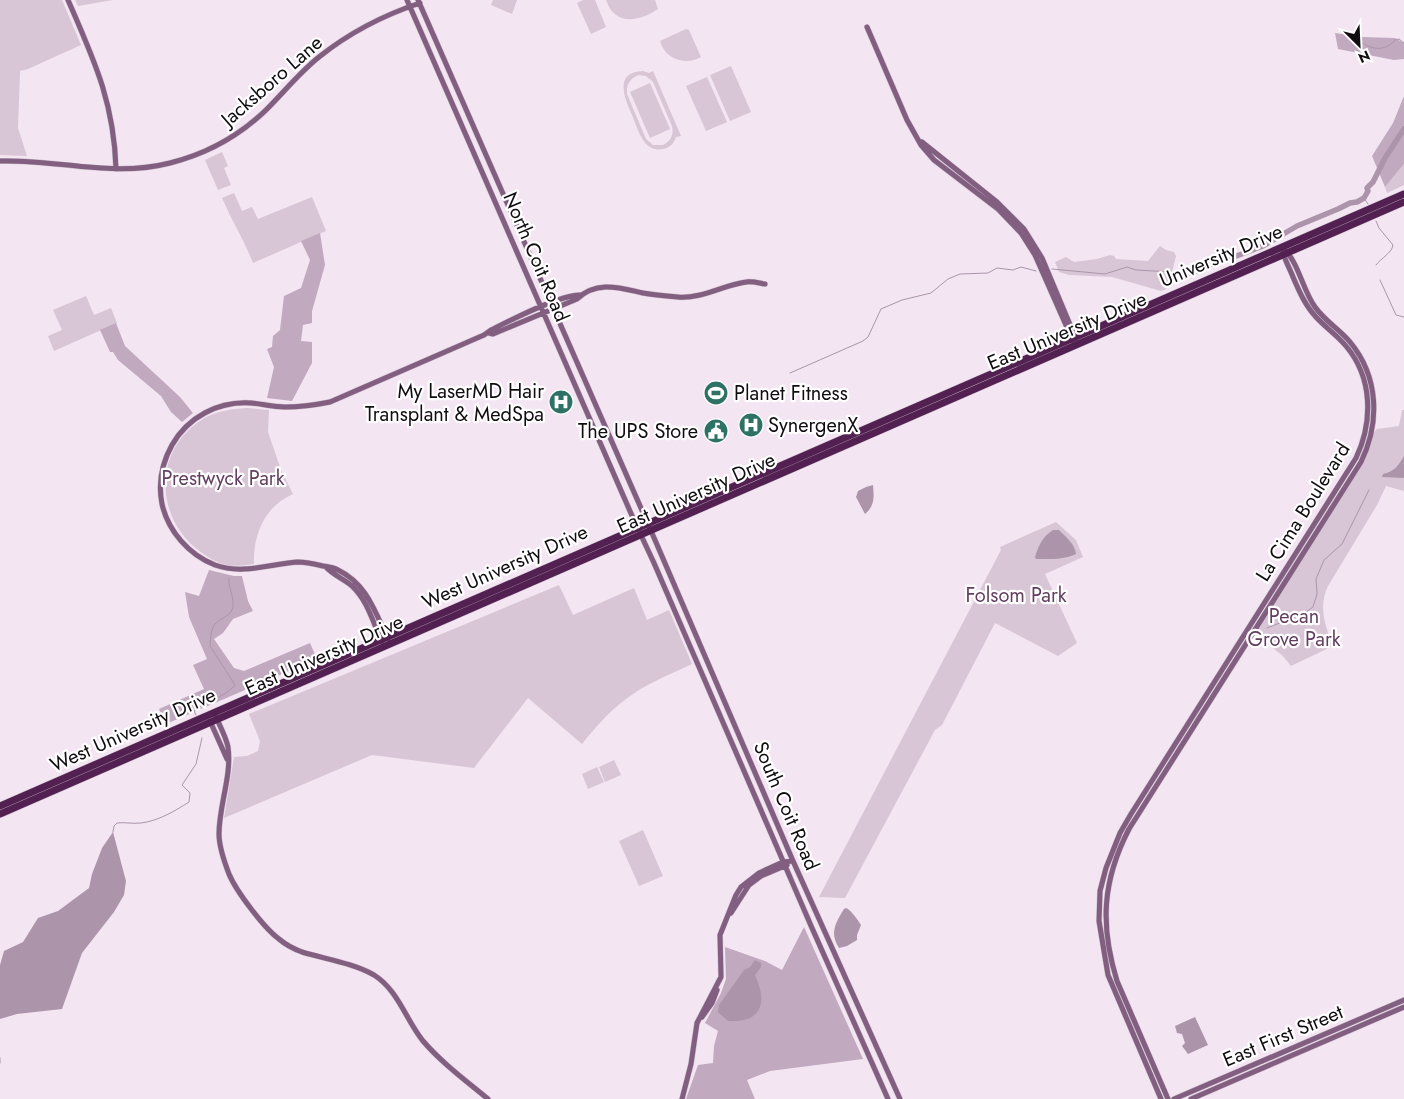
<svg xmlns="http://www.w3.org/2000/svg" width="1404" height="1099" font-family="Jost,sans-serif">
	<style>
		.green { fill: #d8c5d6; fill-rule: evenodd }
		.forest { fill: #c1a9bf }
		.water { fill: #ac95ab }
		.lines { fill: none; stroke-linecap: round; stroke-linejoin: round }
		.stream { stroke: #ac95ab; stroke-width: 1 }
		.river { stroke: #ac95ab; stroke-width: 5.5 }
		.secondary-casing { stroke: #cfc2ce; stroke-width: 6 }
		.highway-casing { stroke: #cfc2ce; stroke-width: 8 }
		.secondary { stroke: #825e80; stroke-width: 5 }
		.highway { stroke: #522051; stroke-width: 7 }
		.labels { text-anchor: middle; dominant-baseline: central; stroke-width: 4.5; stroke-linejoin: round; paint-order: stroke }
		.street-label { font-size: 20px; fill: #100c10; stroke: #fff }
		.poi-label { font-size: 20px; fill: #100c10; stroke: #fff; text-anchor: end }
		.park-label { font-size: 20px; fill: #623e60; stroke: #fff }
	</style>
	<rect width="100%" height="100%" fill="#f3e5f2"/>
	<path class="green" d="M0 0H62L81 45 28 69 20 71 18 128 27 156 0 155Z
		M75 0H113L78 6Z
		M493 0H517L512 14 491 5Z
		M583 0H595L606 27 591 34 577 3Z
		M606 0H655L658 9C640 21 615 27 606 0Z
		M686 29 689 30 701 57C685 66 665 59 660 41Z
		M731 66 751 112 730 121 710 75Z
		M643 71 649 73 653 71 681 136 676 137C674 143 670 148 663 149 643 153 638 129 632 115 625 99 613 72 643 71ZM639 75 646 76 653 82 672 126C674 135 671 141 663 145H653L646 139 627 94C626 85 630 78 639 75Z
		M707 77 727 122 706 131 686 86Z
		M650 83 670 129 650 138 630 92Z
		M222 152 228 166 224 168 231 185 218 190 205 160Z
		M1404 164V185L1387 193 1385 187Z
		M234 193 242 211 252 207 258 219 312 197 326 231 253 263C244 240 232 221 222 198Z
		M1160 246 1166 250 1174 252 1176 256 1172 272 1176 279 1169 280 1166 289 1161 291 1112 277 1069 275 1059 272 1055 262 1066 257 1074 262 1097 259 1110 255 1114 256 1116 259 1148 261Z
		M86 296 94 315 111 308 117 323 54 351 48 336 62 330 53 310Z
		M247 408 269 410 268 432 281 470 293 494C265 506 253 534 254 564 246 565 235 567 227 565 217 563 205 556 197 549 155 516 154 451 200 421 214 411 231 409 247 408Z
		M1402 410H1404V491L1386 486 1377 505 1328 586C1318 607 1325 625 1333 646L1291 666 1283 656 1255 634 1365 459 1374 432 1377 429 1399 426Z
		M1056 522 1076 540 1083 557 1045 574 1077 643 1058 656 995 623 942 725 935 730 845 898 819 897 1001 550 1000 547Z
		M559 585 573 615 634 588 647 620 669 610 692 664C673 673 653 681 636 692 614 706 598 724 582 744L528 698 474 768 372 755 224 818 234 757 247 756 258 751 260 741 249 714Z
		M614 760 621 775 605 782 599 767Z
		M597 767 604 782 588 789 582 774Z
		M643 830 663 876 639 886 619 841Z"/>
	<path class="forest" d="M1335 33 1361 37 1395 38 1404 43V59L1394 60 1338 49Z
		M1404 96V164L1385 187 1372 156 1393 123Z
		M320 233 325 265 312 311V323L303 325 301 341 312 342V363L292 401 267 398 274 367 267 349 272 347 273 336 280 330 284 296 301 288 310 260 301 241Z
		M116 323 125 346 180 397 193 413 182 422 171 412 161 396 118 360 113 352H110L100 330Z
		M209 570 234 576H242L248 601 253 611 233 619 223 633 214 639 234 668 244 671 310 643 317 659 166 724 159 709 204 689 193 665 207 659 189 617 185 592 199 596Z
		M804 927 863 1059 770 1071 747 1080 755 1099H686L698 1065 713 1063 714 1046 718 1031 705 1023 721 993 726 979 725 947 765 961 782 970Z"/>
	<path class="water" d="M1404 456V478L1382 477 1383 474C1394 472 1399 465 1404 456Z
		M873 485C874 497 875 506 865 514L856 497 858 491 866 487Z
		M1053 530H1059C1066 537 1075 544 1076 554 1064 560 1048 559 1036 559L1035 557C1039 545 1042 537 1053 530Z
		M113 832 126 881 124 895 114 912 82 953 62 1009 17 1014 0 1019V965L4 951 23 942 38 918 58 911 89 888 92 874 102 848Z
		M846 908C851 910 858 920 861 925L857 935V940L847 946 839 948C829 933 836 922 844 909Z
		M755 960 761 963V967L755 975C768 1003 762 1023 728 1021L718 1012 719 1005 744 970 750 967Z
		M1195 1017 1208 1045 1188 1054 1182 1046 1185 1043 1182 1034 1177 1033 1175 1026Z"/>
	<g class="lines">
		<path class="stream" d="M1363 43C1373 51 1388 50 1395 40L1399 39 1404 43
			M1364 198 1368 204
			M1376 221 1379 228 1393 245C1392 253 1381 258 1376 265
			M1052 269 1105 274 1127 267 1136 270 1172 272 1180 275H1192L1218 264
			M1380 280 1396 315 1404 317
			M790 373 863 341 868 337 881 309 902 300 931 293 948 279 960 274 988 273 997 268 1013 270 1021 267 1036 271
			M1267 628 1305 613 1313 607 1317 594 1316 579 1324 560 1342 544 1369 490
			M196 715 194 711C208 700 225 697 235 685L210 646C211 638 210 629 216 623 222 617 232 616 233 606 234 596 228 588 229 578
			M113 832 114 826 117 823C125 822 133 824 141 823 158 821 175 811 189 802L190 793 182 785 196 764 202 738
			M0 1058V1063"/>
		<path class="river" d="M1231 258 1263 246 1297 226 1338 209 1350 203 1357 202 1364 198 1368 191 1367 188 1373 182 1385 158 1404 129"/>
		<defs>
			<path id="secondary" d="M68 0C94 60 114 102 116 169
				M407 0 633 518 654 563 812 928 888 1099
				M418 0 655 540 793 861 900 1099
				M867 27 907 120 921 145 934 160 998 209 1021 233 1035 255 1073 341
				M922 142 997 202 1024 229 1042 258 1076 339
				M0 161C58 159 111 178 170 163 206 154 239 136 266 110 284 92 300 72 319 57 349 33 384 15 420 3
				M489 333 493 334 577 299C597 280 620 288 643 293 654 295 666 296 678 297 702 299 723 285 746 282 752 281 759 283 765 284
				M326 567C333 575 344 579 352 586 368 601 373 623 382 642
				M388 639C375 612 367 584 338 570 333 567 329 567 323 566 315 564 306 562 297 562 269 564 243 575 215 565 189 555 168 531 162 504 158 484 162 463 172 445 188 417 218 401 251 403 262 404 274 407 285 407 301 407 315 405 330 402L484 335 491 330C511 320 561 294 581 295
				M214 712C218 723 226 736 228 747 232 776 219 805 219 834 219 847 224 861 229 874 236 891 264 928 279 939 286 945 294 949 302 952 325 959 353 963 374 975 398 990 406 1020 423 1041 442 1063 465 1080 488 1099
				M210 721 227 759
				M731 913 749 885 761 876 787 865
				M702 1017 712 1003 717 990
				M682 1099 691 1064 697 1023 721 977 720 935 736 895 741 887 759 873 783 862 793 861
				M1161 1099 1108 975 1099 921 1100 891 1106 868 1120 833 1131 814 1356 458C1373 422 1373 378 1346 346 1337 335 1325 327 1316 317 1305 305 1299 291 1293 277 1290 269 1285 261 1283 252
				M1168 1099 1117 981C1100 926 1102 881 1129 829L1361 462C1380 423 1379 377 1350 342 1340 330 1325 321 1315 307 1302 289 1299 262 1282 247
				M1174 1099 1404 1000
				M1191 1099 1404 1007"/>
			<path id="highway" d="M0 806 1404 194
				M0 814 1404 202"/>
		</defs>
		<use href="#secondary" class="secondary-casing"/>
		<use href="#highway" class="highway-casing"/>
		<use href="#secondary" class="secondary"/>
		<use href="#highway" class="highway"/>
	</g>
	<defs>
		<symbol id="stadium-disc" viewBox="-11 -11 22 22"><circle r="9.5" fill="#2e7265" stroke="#fff"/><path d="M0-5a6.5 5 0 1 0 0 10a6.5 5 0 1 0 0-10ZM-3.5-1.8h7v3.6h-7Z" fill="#fff"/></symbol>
		<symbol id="hospital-disc" viewBox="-11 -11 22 22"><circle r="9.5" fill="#2e7265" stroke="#fff"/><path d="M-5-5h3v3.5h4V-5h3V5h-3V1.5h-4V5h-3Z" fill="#fff"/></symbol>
		<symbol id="civic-disc" viewBox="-11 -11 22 22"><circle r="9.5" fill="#2e7265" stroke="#fff"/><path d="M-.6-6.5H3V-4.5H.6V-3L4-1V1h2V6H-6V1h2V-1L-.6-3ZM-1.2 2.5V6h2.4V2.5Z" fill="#fff"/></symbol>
	</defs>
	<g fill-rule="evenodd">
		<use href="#stadium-disc" x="702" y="379" width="28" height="28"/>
		<use href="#hospital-disc" x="547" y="388" width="28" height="28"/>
		<use href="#hospital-disc" x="737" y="411" width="28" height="28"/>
		<use href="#civic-disc" x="702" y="417" width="28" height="28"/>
	</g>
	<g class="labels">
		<g class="street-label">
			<text transform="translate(272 81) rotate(-41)">Jacksboro Lane</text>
			<text transform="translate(1221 256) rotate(-23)">University Drive</text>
			<text transform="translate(536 257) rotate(67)">North Coit Road</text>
			<text transform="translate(1067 331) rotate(-23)">East University Drive</text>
			<text transform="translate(696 493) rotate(-24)">East University Drive</text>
			<text transform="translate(1303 512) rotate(-58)">La Cima Boulevard</text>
			<text transform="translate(505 567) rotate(-24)">West University Drive</text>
			<text transform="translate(324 655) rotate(-24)">East University Drive</text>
			<text transform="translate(133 730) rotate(-24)">West University Drive</text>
			<text transform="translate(786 806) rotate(67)">South Coit Road</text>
			<text transform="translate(1283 1036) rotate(-23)">East First Street</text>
		</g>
		<g class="poi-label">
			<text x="544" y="391">My LaserMD Hair<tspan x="544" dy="23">Transplant &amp; MedSpa</tspan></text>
			<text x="734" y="393" text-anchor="start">Planet Fitness</text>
			<text x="768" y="425" text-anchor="start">SynergenX</text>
			<text x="698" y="431">The UPS Store</text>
		</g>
		<g class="park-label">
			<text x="223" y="478">Prestwyck Park</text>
			<text x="1016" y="595">Folsom Park</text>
			<text x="1294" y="616">Pecan<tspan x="1294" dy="23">Grove Park</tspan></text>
		</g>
	</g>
	<g transform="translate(1359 45) rotate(156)" stroke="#ffffff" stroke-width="4" paint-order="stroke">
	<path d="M0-4L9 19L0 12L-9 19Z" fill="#100c10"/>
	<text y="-8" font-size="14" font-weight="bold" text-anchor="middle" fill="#100c10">N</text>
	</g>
</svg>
